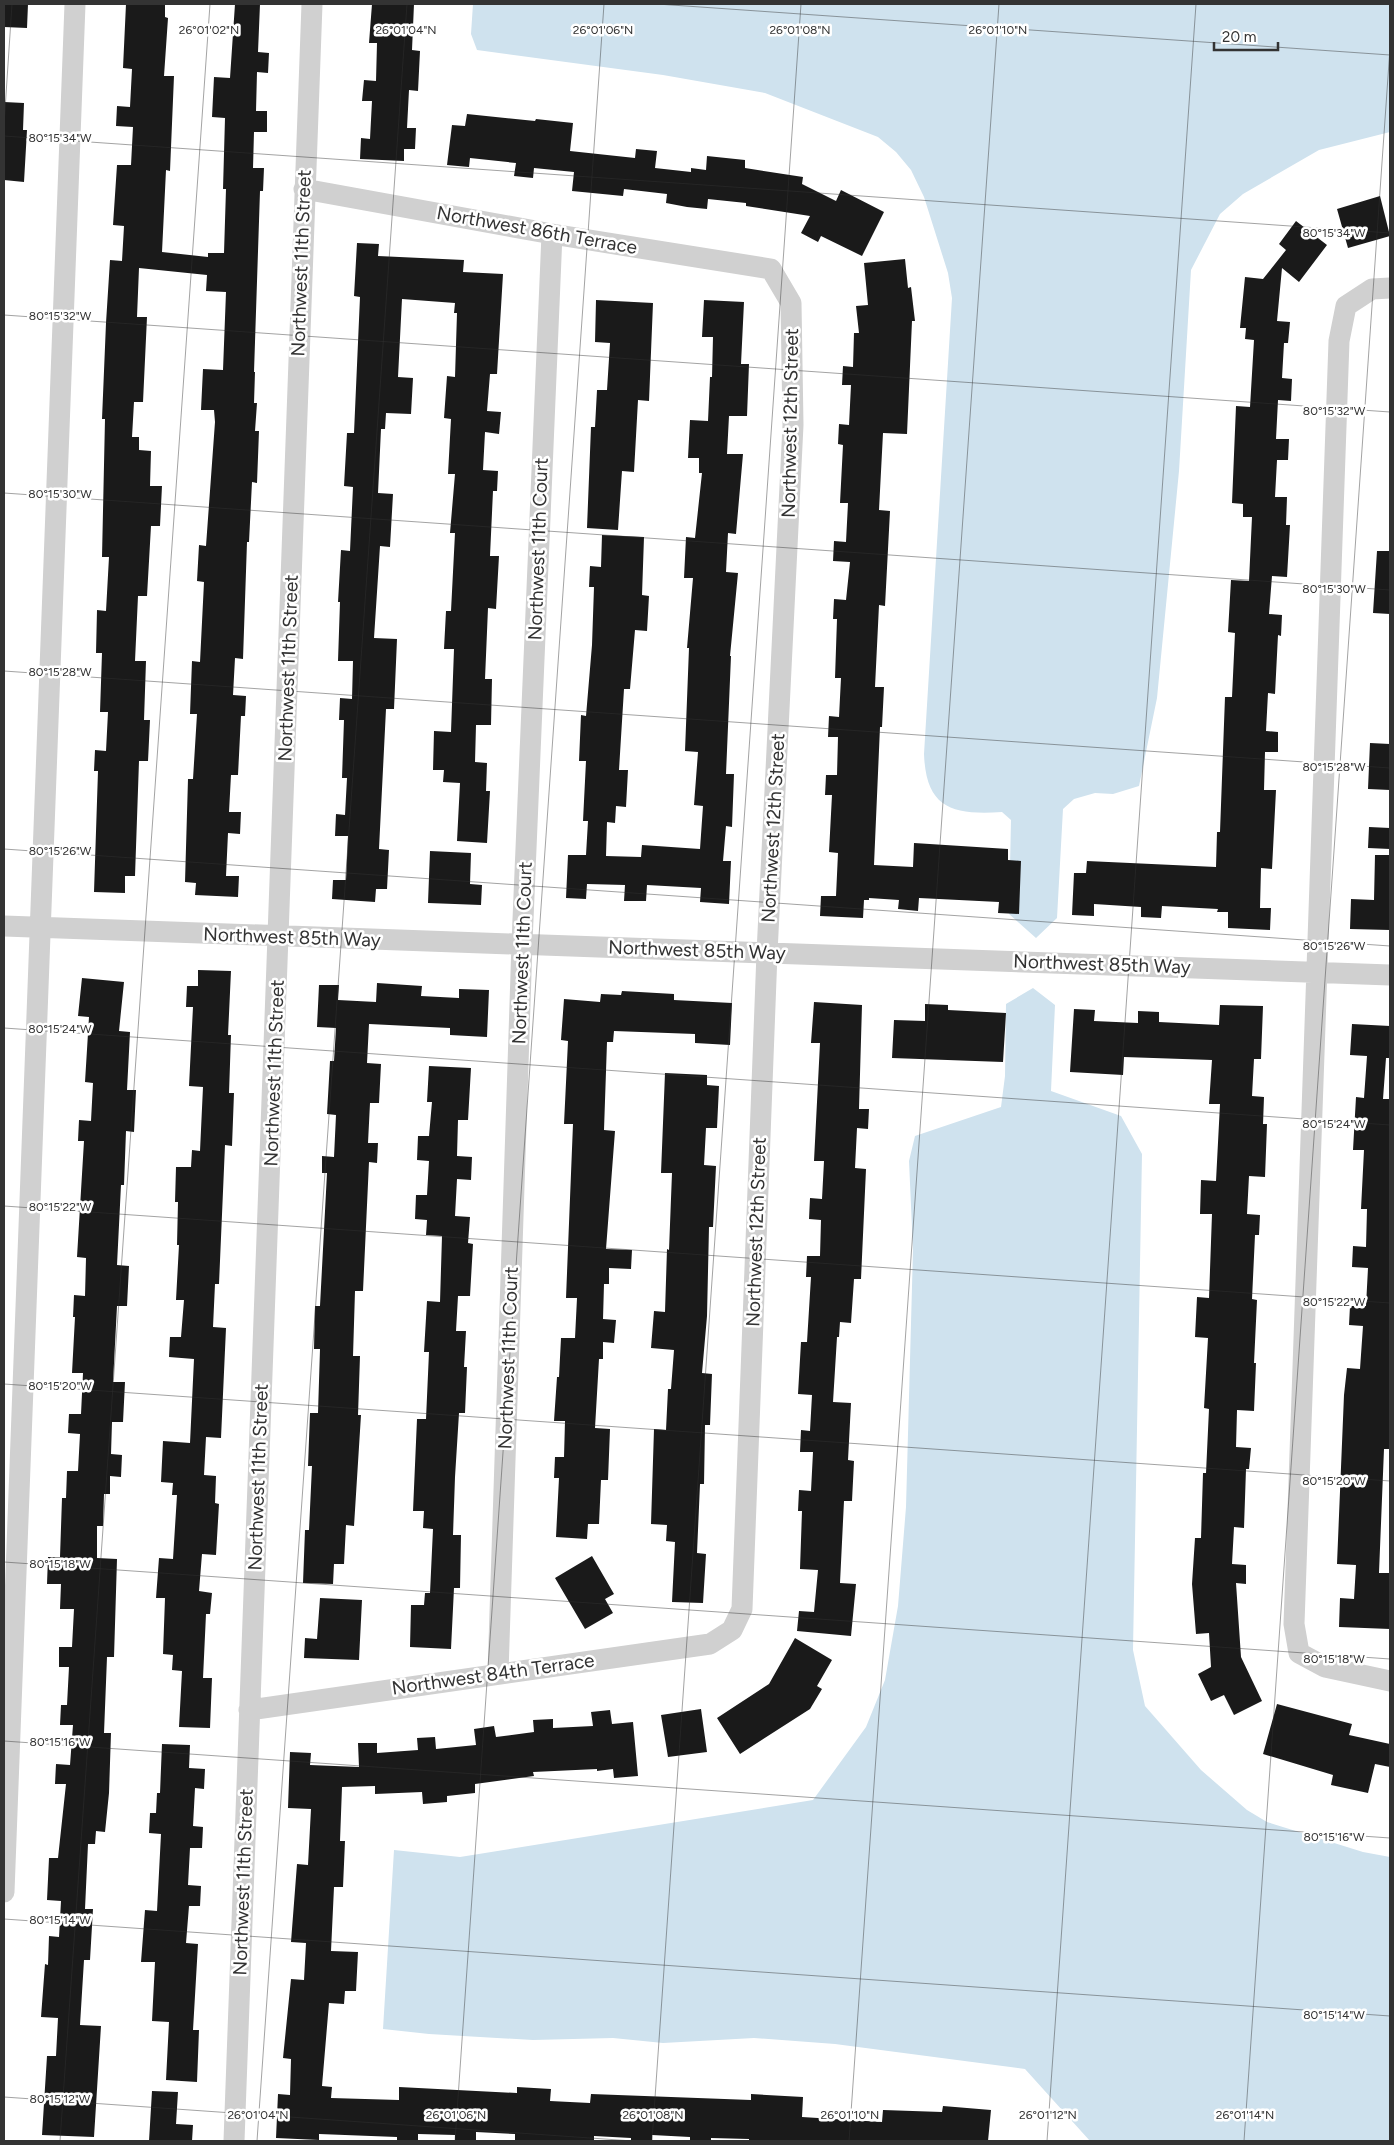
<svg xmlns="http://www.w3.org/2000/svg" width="1394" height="2145" font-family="Figtree,sans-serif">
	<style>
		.water { fill: #cfe2ee }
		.building { fill: #1a1a1a }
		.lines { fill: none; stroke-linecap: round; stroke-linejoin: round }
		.street { stroke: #d0d0d0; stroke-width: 21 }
		.ticks { fill: none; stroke: #333; stroke-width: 1; stroke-opacity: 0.45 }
		.labels { text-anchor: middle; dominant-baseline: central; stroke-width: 5; stroke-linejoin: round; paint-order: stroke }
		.street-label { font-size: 19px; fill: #333; stroke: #fff }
		.ticks-label { font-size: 12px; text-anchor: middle; fill: #333; stroke: #fff; stroke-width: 5; stroke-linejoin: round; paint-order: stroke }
	</style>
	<rect width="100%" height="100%" fill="#fff"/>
	<path class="water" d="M473 4H1390V132L1319 150 1243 194 1220 214 1191 270 1179 471 1157 698 1139 786 1113 794 1095 793 1074 799 1063 809 1057 918 1036 938 1009 914 1011 820 1002 812C953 815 926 809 924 754L952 298 948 273 924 197 911 170 896 152 878 137 765 93 663 75 477 50 471 34Z
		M1033 988 1055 1005 1051 1091 1121 1116 1142 1154 1133 1650 1145 1706 1201 1770 1247 1810 1267 1822 1363 1852 1390 1857V2141H1090L1025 2069 835 2044 754 2038 663 2043 613 2038 533 2040 429 2034 383 2029 394 1850 460 1857 813 1800 866 1727 885 1680 898 1606 906 1507 913 1250 909 1161 915 1136 1001 1107 1005 1076 1006 1004Z"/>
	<path class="building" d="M4 4H28L27 28 4 27Z
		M126 4H165V17L168 18 164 76H174L170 171 166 170 162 252 208 257V253H224L226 189H223L225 118 212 117 214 77 230 78 235 4H260L258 52 269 53 268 73 257 72 256 111H267V132H254L253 168H264L263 191H260L254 372H255L254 403H257L255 431H259L257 483 252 482 249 542H247L243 659 235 658 233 695 246 696 245 716H241L238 775H231L229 812H241L240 834 228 833 226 876H239L238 897 195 895 196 883 185 882 188 779H193L197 714H190L192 661 200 662 204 582 197 581 199 545 206 546 215 422 214 410H201L203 369 223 370 226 292 206 291 207 275 139 268 137 317H147L143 402H134L132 437H139V450L151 451 150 486H162L160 526H151L147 596H138L135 661H146L144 720H150L148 761H139L135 876H125V893L94 892 98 771H94L95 750 106 751 108 712H100L102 653H96L97 610 106 611 109 557H102L105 419H102L106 323 110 260 122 261 124 226 113 225 117 165H131L133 127 116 126 117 106 130 107 132 69 123 68Z
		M372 4H414L412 50 420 51 418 91 409 90 407 128H416L415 149H404V161L360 159 361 138 370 139 372 101H362L364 80 376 81 377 43H369Z
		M4 102 24 103 23 130H27L24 182 4 180Z
		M467 114 535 121 536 119 573 123 570 151 635 158 636 149 657 151 655 168 691 172V168L706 170 707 156 745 160V168L803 177 802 184 836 201 841 190 884 212 862 256 821 236 818 242 801 233 810 216 746 206V203L708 199 707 209 687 207 666 203 667 194 624 189 623 196 572 191 574 172 534 168 533 178 514 176 516 163 470 158 469 167 447 165 452 125 465 126Z
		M1380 196 1390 236 1348 248 1337 209Z
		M1296 221 1327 245 1299 282 1282 268 1277 321 1290 322 1288 343H1284L1282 378 1292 379 1291 401 1278 400 1276 439H1289L1288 460H1277L1275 497H1287L1286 525H1290L1287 577 1272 576 1269 614 1282 615 1281 636 1278 635 1275 694 1268 693 1266 731 1278 732V752H1265L1264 790H1276L1272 869 1261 868 1260 908H1271L1270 930 1228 928V912H1217L1218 909 1162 906 1161 918 1141 917V907L1094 904V916L1072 915 1074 873H1086L1087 861 1216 867 1217 832H1220L1225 697H1232L1235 633 1228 632 1231 580 1249 581 1252 517H1243V504L1232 503 1236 406 1250 407 1254 340 1245 339 1246 328H1240L1245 277 1263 279 1286 250 1279 244Z
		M357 243 379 244 378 256 464 260 463 272 503 274 497 374H490L487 411 501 412 499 434 485 432 483 470 498 471 497 491H493L490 556H499L496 609 488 608 485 679H492L491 725H476L475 762 487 763 486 791H490L487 843 457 841 460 783 443 782 444 770H433L434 731 451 732 454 649H444L446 611H451L455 533H450L455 474H448L451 419 444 418 447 376 455 377 457 313H454L455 303 402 299 398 377 413 378 411 414 386 413 385 429H381L378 493 393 494 390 547 380 546 374 638 397 639 394 709H386L379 849 389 850 387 889H376L375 902 332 899 333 880H346L348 836H335L336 814 345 815 347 778H342L344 720H339L340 698 352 699 353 661H338L340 602H338L341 550 350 551 353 487 344 486 347 433H354L360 297 354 296Z
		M905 259 908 288 911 287 915 321H912L907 434 883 433 879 510 890 511 885 606 879 605 875 687H884L882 727H880L874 865 913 867 914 843 1008 849V860L1021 861 1019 914 998 913 999 902 919 898 918 911 898 909 899 900 869 898V900H864L863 918 820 916 821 896H836L838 853 829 852 832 795H825L826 775H837L838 737H828L829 716 839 717 841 678H835L837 619H833L834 599 846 600 850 562 833 561 834 541 846 542 848 503H840L843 445 838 444 839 424 849 425 851 385H842L843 366 853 367 854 333H859L856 306 868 305 864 263Z
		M596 300 653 303 649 401 638 400 634 472 622 471 618 530 587 528 591 427H595L597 390H607L610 343 595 342Z
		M704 300 744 302 741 364H749L747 416H729L727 454H743L736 534 728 533 726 572 738 573 730 656H731L726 774H734L732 827 726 826 723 861H731L729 904 700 902 701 888 647 885 646 901H624L625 885 587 884 586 899 566 898 568 855H586L588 821H583L586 761H579L581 715 586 716 592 645 594 587H589L590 566 601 567 602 535 644 537 642 595 649 596 647 631 635 630 630 689H624L619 770H628L626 807 616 806 615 823 607 822 606 856 641 857 642 845 700 849 703 806 694 805 698 752 685 751 689 648H687L693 578H684L686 537 695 538 702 473H699V458H688L690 420 708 421 710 377H712L713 337H702Z
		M1377 551H1390V614L1373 613Z
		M1370 743 1390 744V790L1368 789Z
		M1369 827 1390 828V849L1368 848Z
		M430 851 471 853 470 884 482 885 481 905 428 903Z
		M1375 855H1390V930L1350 929 1351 899 1374 900Z
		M198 970 231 971 228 1035H231L229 1093H234L232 1146 225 1145 219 1284H215L213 1327 226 1328 221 1438 206 1437 204 1475 216 1476 215 1503 219 1504 216 1555 202 1554 199 1591 212 1593 210 1614H206L203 1678H212L210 1728 179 1727 182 1671 172 1670 173 1655 163 1654 165 1598H156L159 1558 173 1559 177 1495H172L173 1483 161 1482 163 1441 190 1443 194 1359 169 1357 170 1337H181L184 1300H176L179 1245H177L178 1202H175L176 1167H191L192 1150 200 1151 203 1087 189 1086 193 1007H186L187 986H198Z
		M82 978 124 982 119 1031 130 1032 127 1090H136L134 1132 126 1131 124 1185H121L117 1265 129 1266 127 1306H117L113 1382H125L123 1422H112L111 1454 122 1455 121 1477 110 1476V1494H104L103 1526H97V1558L117 1559 114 1657H107L104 1733H111L109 1793 105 1832 96 1831 95 1844H88L85 1909H93L90 1960H84L80 2025 101 2026 94 2137 42 2135 47 2056H56L58 2018 41 2017 45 1964 48 1965 49 1936 59 1937 61 1901 47 1900 49 1858H58L66 1784H55L56 1764 70 1765 73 1725H60L61 1705H67L69 1667H59V1647H72L74 1609H60L61 1584H47L48 1557H60L62 1498H66L67 1471H78L80 1434 68 1433 69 1414H81L83 1373H72L75 1317H73L74 1295 85 1296 86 1258 77 1257 84 1141H78L79 1120 91 1121 93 1083 85 1082 89 1017 78 1016Z
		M377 983 422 986 421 996 459 998V989L489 990 487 1037 450 1035V1028L369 1024 367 1063 381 1064 379 1103H370L368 1143H378L377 1163 369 1162 363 1291H355L353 1356H360L358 1415H361L354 1526 346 1525 344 1564H334L333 1584 303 1583 305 1530H309L312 1466H308L310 1413H318L320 1349H314L315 1306H320L327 1173H322V1156L334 1157 336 1115 327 1114 330 1061H334L336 1028 317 1027 319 985H339L338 1000 376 1002Z
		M622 991 674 994V1000L732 1003 730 1045 695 1043V1034L614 1031 613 1042H607L604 1130 615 1131 606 1249 632 1250 631 1269 609 1268V1284H604L603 1319 616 1320 614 1343 603 1342V1359H599L595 1428 610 1429 608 1480H601L599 1524H588L587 1539 556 1537 559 1478H554L555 1457H564L565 1421H554L557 1377H559L561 1338H575L577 1298H566L573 1124H564L568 1041 561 1040 564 999 600 1002 601 994 621 995Z
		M814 1002 862 1005 859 1109H869L868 1129 857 1128 855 1168 866 1169 861 1279H854L851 1323 840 1322 839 1337H837L833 1402 851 1403 848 1460 854 1461 852 1501H844L840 1583 856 1584 851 1636 797 1631 799 1611 814 1612 818 1570 800 1569 802 1511H798L799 1490 811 1491 813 1452H800L801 1430 810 1431 812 1395 798 1394 801 1342H807L811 1277H806L807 1256H820L821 1220 809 1219 810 1198 822 1199 824 1161H814L820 1043H811Z
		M925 1004 948 1005V1010L1006 1013 1003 1062 892 1058 894 1020 925 1021Z
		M1220 1005 1263 1006 1261 1059H1254L1252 1096 1264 1097 1263 1124H1267L1265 1177 1249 1176 1247 1214 1260 1215 1259 1235H1255L1252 1299 1257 1300 1254 1363H1256L1254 1411 1237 1410 1236 1447 1251 1448 1249 1469H1246L1244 1528 1234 1527 1232 1564 1246 1565V1584L1236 1583 1241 1657 1262 1701 1234 1715 1224 1695 1211 1701 1198 1674 1211 1667 1209 1633 1196 1634 1192 1584 1195 1538H1201L1203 1473H1206L1209 1409 1204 1408 1208 1338 1195 1337 1197 1297 1209 1298 1212 1214H1200L1201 1180 1216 1181 1220 1104H1209L1212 1060 1124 1057 1123 1075 1070 1072 1074 1009 1095 1010 1094 1021 1138 1023V1011L1159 1012V1022L1219 1025Z
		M1352 1024 1390 1026V1058H1386L1383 1099H1390V1449H1384L1379 1573H1390V1629L1339 1627 1340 1598 1354 1599 1356 1565 1337 1564 1344 1395 1347 1368 1360 1369 1363 1326 1349 1325 1350 1306H1366L1368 1268 1352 1267 1353 1246 1366 1247 1367 1209H1361L1364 1150H1353L1356 1097 1364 1098 1367 1056 1350 1055Z
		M429 1066 471 1068 468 1120H458L457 1156 472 1157 471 1180 457 1179 455 1216 470 1217 468 1243 473 1244 470 1296H458L456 1331H466L464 1367H467L465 1413H459L455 1477 453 1535H461L460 1588H454L451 1649 410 1647 411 1605H424L425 1593H430L433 1529 423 1528 424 1511H413L417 1419H426L429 1352H424L427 1301 440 1302 442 1236 426 1235 427 1220 415 1219 416 1195H427L429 1161 417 1160 418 1136H429L432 1102H427Z
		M665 1073 707 1075V1085L719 1086 717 1128H706L704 1165 716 1166 713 1227H709L707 1316 702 1373 712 1374 710 1425H705L704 1484H700L697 1553 706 1554 703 1603 672 1602 675 1542 666 1541 667 1525 651 1524 654 1429 666 1430 668 1389H671L674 1350 651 1348 654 1311 665 1312 667 1249 669 1250 672 1173H661Z
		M592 1556 614 1594 605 1599 613 1613 585 1629 555 1578Z
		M320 1598 362 1600 359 1660 304 1658 305 1638 317 1639Z
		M795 1638 832 1660 817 1686 822 1689 810 1709 740 1754 717 1718 769 1684Z
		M1277 1704 1352 1724 1349 1735 1390 1744V1767L1375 1764 1368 1793 1331 1785 1333 1775 1263 1754Z
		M701 1709 707 1752 668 1757 661 1715Z
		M610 1710 612 1724 633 1722 638 1776 614 1778 613 1769 597 1771V1769L533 1772 534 1776 475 1784V1793L447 1796V1802L423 1804 422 1792 375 1794V1786L342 1787 340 1841H345L343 1887H334L331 1951 358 1952 356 1991H345L344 2004 329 2003 322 2086 332 2087 331 2098 399 2100V2087L517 2093V2087L551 2089 550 2101 590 2103 591 2094 751 2100V2094L803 2097 802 2117 882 2122 883 2110 942 2112 943 2106 991 2110 988 2141H749V2139L711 2138V2141H690V2137L652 2135V2141H631V2138L594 2136V2141H515V2134L476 2132V2141H455V2135L418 2134V2141H397V2137L319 2134V2140L276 2138 278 2094 290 2095 291 2059 283 2058 291 1979 304 1980 306 1943 291 1942 297 1864 308 1865 311 1809 288 1808 290 1752 311 1753 310 1765 359 1767 358 1743H377V1753L418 1750 417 1738 435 1737 436 1749 476 1745 474 1729 494 1726 496 1737 534 1732 533 1720 553 1719V1728L593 1726 591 1712Z
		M162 1744 190 1745 189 1768 205 1769 204 1789 195 1788 193 1826 203 1827 202 1848H190L188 1885 201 1886 200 1906H189L186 1943 198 1944 193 2030H199L197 2082 166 2080 169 2022 152 2021 155 1962H141L145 1910 157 1911 161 1834 149 1833 150 1813H156L157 1793H160Z
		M152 2091 178 2092 176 2124 193 2125 192 2141H149Z"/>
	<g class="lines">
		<path class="street" d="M1390 288 1372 289 1346 306 1339 341 1294 1624 1299 1653 1325 1667 1390 1681
			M4 926 1390 975
			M498 1673 522 943 552 234
			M249 1710 710 1644 732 1630 742 1609 767 953 793 425 791 303 771 269 552 234 304 189
			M4 1892 75 4
			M234 2141 312 4"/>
	</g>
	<path class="ticks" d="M657 4 1390 55M4 125 12 4M4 136 1390 233M4 315 1390 412M4 493 1390 590M4 671 1390 768M4 849 1390 946M4 1028 1390 1125M4 1206 1390 1303M4 1384 1390 1481M4 1562 1390 1659M4 1741 1390 1838M4 1919 1390 2016M4 2097 633 2141M60 2141 210 4M257 2141 407 4M455 2141 604 4M652 2141 801 4M849 2141 999 4M1047 2141 1196 4M1244 2141 1390 48"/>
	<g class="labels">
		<g class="street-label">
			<text transform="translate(537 230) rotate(10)">Northwest 86th Terrace</text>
			<text transform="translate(301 263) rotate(-88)">Northwest 11th Street</text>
			<text transform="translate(790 423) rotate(-89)">Northwest 12th Street</text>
			<text transform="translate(538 549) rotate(-88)">Northwest 11th Court</text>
			<text transform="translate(288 668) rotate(-88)">Northwest 11th Street</text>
			<text transform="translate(773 828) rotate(-87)">Northwest 12th Street</text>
			<text transform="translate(292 937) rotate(2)">Northwest 85th Way</text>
			<text transform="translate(697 950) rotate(2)">Northwest 85th Way</text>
			<text transform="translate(522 953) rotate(-88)">Northwest 11th Court</text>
			<text transform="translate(1102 964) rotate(2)">Northwest 85th Way</text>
			<text transform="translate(274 1073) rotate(-88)">Northwest 11th Street</text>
			<text transform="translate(756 1232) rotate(-88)">Northwest 12th Street</text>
			<text transform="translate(508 1358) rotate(-88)">Northwest 11th Court</text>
			<text transform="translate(258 1477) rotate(-88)">Northwest 11th Street</text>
			<text transform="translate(493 1674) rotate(-8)">Northwest 84th Terrace</text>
			<text transform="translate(243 1882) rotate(-88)">Northwest 11th Street</text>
		</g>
	</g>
	<g class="ticks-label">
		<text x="209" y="34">26°01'02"N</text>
		<text x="406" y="34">26°01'04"N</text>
		<text x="603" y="34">26°01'06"N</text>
		<text x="800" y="34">26°01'08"N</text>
		<text x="998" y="34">26°01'10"N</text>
		<text x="60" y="142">80°15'34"W</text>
		<text x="1334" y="237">80°15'34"W</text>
		<text x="60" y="320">80°15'32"W</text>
		<text x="1334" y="415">80°15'32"W</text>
		<text x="60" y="498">80°15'30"W</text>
		<text x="1334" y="593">80°15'30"W</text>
		<text x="60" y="676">80°15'28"W</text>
		<text x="1334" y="771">80°15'28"W</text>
		<text x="60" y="855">80°15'26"W</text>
		<text x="1334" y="950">80°15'26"W</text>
		<text x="60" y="1033">80°15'24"W</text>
		<text x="1334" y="1128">80°15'24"W</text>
		<text x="60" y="1211">80°15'22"W</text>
		<text x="1334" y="1306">80°15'22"W</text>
		<text x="60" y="1390">80°15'20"W</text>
		<text x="1334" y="1485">80°15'20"W</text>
		<text x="60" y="1568">80°15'18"W</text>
		<text x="1334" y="1663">80°15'18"W</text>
		<text x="60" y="1746">80°15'16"W</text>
		<text x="1334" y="1841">80°15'16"W</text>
		<text x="60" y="1924">80°15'14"W</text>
		<text x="1334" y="2019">80°15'14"W</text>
		<text x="60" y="2103">80°15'12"W</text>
		<text x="258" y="2119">26°01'04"N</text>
		<text x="456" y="2119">26°01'06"N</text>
		<text x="653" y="2119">26°01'08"N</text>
		<text x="850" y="2119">26°01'10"N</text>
		<text x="1048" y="2119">26°01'12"N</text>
		<text x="1245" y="2119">26°01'14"N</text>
	</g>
	<rect width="1394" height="2145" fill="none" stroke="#333333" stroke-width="10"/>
	<path d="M1214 42v8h64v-8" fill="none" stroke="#333333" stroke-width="2.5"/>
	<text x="1222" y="42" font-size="15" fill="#333333" stroke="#ffffff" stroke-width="4" paint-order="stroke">20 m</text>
</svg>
